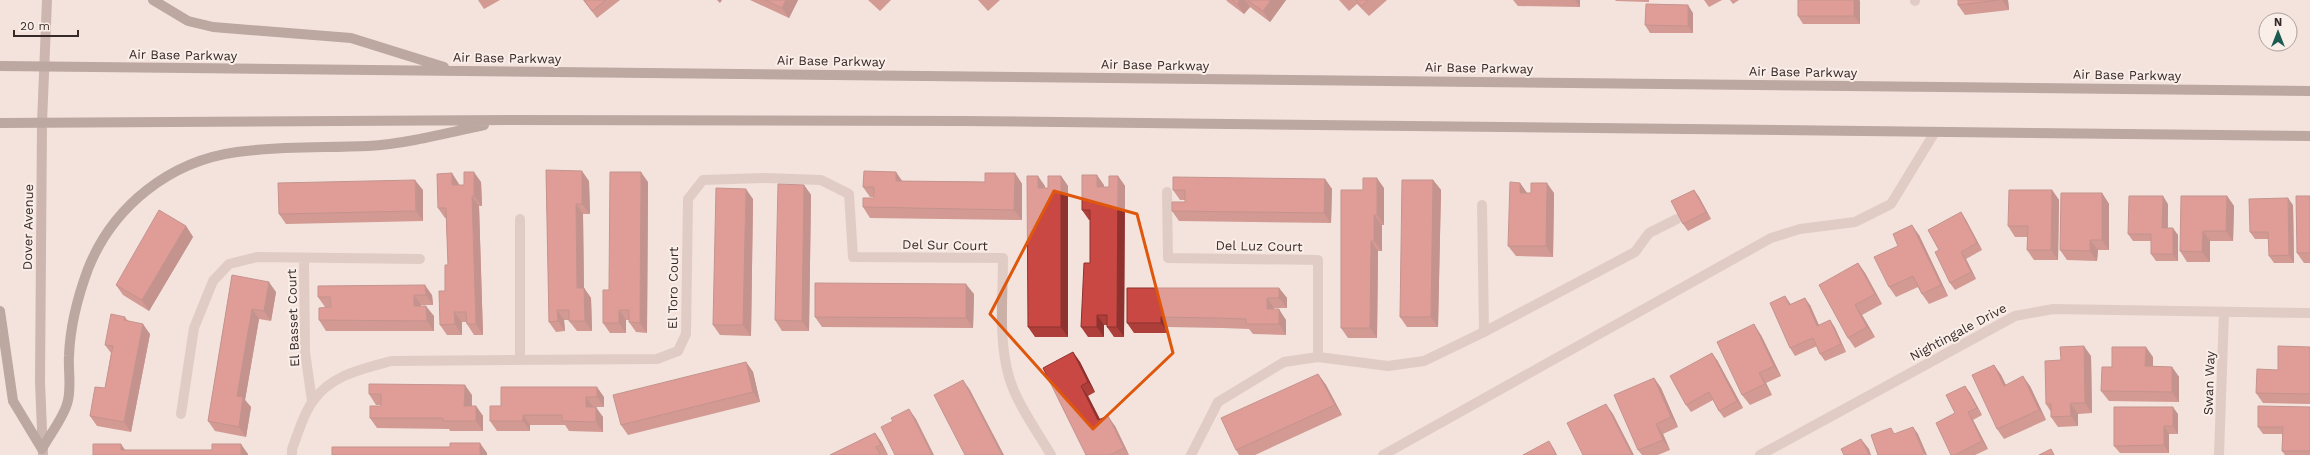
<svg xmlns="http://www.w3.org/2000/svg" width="2310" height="455" font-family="'Work Sans',sans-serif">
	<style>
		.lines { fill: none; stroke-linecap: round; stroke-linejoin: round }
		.lane { stroke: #cbb0a7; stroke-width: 10 }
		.street { stroke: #cbb0a7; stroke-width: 10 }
		.secondary { stroke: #9f7f79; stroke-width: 10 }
		.primary { stroke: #7a5d59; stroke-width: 10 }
		.wall { fill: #ad3e3a }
		.shaded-wall { fill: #8d322f }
		.building { fill: #c94843; stroke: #8d322f }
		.marked { fill: none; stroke: #df570d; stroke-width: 3; stroke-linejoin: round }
		.labels { text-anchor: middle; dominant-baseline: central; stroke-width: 4; stroke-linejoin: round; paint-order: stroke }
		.street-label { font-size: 13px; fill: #382a28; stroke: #faeee9 }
	</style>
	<rect width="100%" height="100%" fill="#f3e3dc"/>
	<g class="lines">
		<path class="lane" d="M1484 332 1635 252 1649 233 1677 219
			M1383 455 1771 238 1800 229 1855 222 1891 204 1935 132"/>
		<path class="street" d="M1915 1V0
			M1167 192 1168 258 1318 260V357
			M520 219V360
			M304 258 305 352 312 401
			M181 414 194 328 213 281 229 264 257 257 420 259
			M292 455V449C298 434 303 414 313 401 331 375 362 369 391 361L657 359 678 351 686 334 688 199 703 180 765 178 821 180 849 194 853 257 1003 258C1003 297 998 339 1009 377 1017 404 1037 431 1051 455
			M1191 455 1218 402 1284 362 1318 357 1388 366 1424 361 1484 332 1482 205
			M1760 455 2015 316 2053 309 2310 313
			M2219 455 2224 312"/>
		<path class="secondary" d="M43 455 40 382 42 123 47 0"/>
		<path class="primary" d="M153 0 188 21 213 27 351 38 444 67
			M0 66 2310 91
			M0 123 509 120 963 121 2310 136
			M0 311 13 401 42 449C49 436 63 418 67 404 72 390 68 371 69 356 70 327 78 296 88 269 113 206 170 161 237 152 280 146 324 148 368 146 405 144 447 133 484 125"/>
	</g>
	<path class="wall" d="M478 0H500L484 9Z
		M583 0H620L597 18Z
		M750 0H798L789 18Z
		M868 0H891L880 11Z
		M978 0H1000L988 11Z
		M1226 0H1286L1270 22 1250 7 1244 14 1228 2Z
		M1339 0H1387L1369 16 1357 4 1349 11Z
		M1513 0H1580V7L1518 6Z
		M1615 0H1649V2L1616 1Z
		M1704 0H1722L1709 7Z
		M1730 0H1739L1733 4Z
		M1798 0H1859L1860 1V24H1803L1798 16Z
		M1958 0H2008L2009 10 1965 15 1958 5Z
		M1693 13V33H1650L1645 25Z
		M546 170 589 181 590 214H583L584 288 591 298 592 331H577L569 321V320H564L565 331 556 332 549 322Z
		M1015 173 1022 184V220L870 218 863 207 874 198V197H870L863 187 902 181 985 182Z
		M1061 176 1068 186V337H1035L1028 327 1045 186V188H1048Z
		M1118 176 1125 186 1124 337H1114L1107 327V325H1104V337H1088L1081 327 1090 263V220H1089L1082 210 1104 185V187H1109Z
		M1325 179 1332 189 1331 223 1179 221 1172 211 1185 202V200H1180L1173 190Z
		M1433 180 1441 190 1438 327H1407L1400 317Z
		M481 182 482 206H479L483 335H474L467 324 466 322H462V335H447L440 325 445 291 448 265 446 218H445L438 208 459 184V185H464Z
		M648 182 647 333 636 332 629 322V320H626V333H610L603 323 609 290Z
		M1520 183 1527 193H1554L1553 257 1516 256 1508 246Z
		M804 185 811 195 809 331H782L775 320Z
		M1384 188V225H1382V251H1378L1377 338H1348L1341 328 1363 190Z
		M423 190V221L286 224 279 214Z
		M1694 190 1699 197 1711 219 1688 231 1683 224Z
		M2052 190 2059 200 2058 260H2034L2027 250V237H2015L2008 226Z
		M2102 193 2109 204V250H2098L2097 261 2067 260 2060 250Z
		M2227 196 2234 206 2233 241H2210V262H2187L2180 251Z
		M2310 196V263H2304L2297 253Z
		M753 199 751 336 720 335 713 325Z
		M2168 204V228L2178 235V261H2156L2151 254V241H2133L2128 234Z
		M2293 205 2294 263H2274L2269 256V239H2255L2250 232Z
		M1961 212 1966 220 1982 250 1966 259 1976 279 1955 290 1950 283 1939 250Z
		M186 226 193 237 149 311 123 295 116 285Z
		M1919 235 1948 296 1929 304 1922 294 1918 287 1896 297 1889 287Z
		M1858 263 1865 273 1882 304 1862 315 1875 337 1855 348 1848 338Z
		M232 275 276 292 271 321 259 319 245 400 251 407 246 437 215 431 208 421Z
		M318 286 432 295 433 305H421V306L434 316V331H326L319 320 331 307H325L318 297Z
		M1279 288 1287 298V308H1274V309L1286 320V335L1253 334 1249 329 1222 328 1168 327V333H1134L1127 323Z
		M974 294 973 328 822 327 815 317Z
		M1790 304 1810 305 1819 325 1830 320 1835 328 1846 352 1825 361 1820 354 1817 346 1795 356 1790 348Z
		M125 317 128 321 150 334 131 432 97 426 90 416 105 388 111 353 105 345Z
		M1761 335 1781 376 1766 383 1772 395 1750 405 1742 395Z
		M2310 347V404L2263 403 2256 393Z
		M1073 352 1080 362 1095 392 1088 396 1100 419 1115 426 1129 455H1086Z
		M2091 356 2092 413 2078 414V426L2058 427 2051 417V412L2046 404 2061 360Z
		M2153 357V366L2172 367 2179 377V402L2109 401 2101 391 2112 367Z
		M1717 360 1743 408 1724 418 1719 411 1713 400 1691 412 1686 405Z
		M746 362 753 372 760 402 628 435 621 425Z
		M1994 365 2001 375 2006 385 2030 386 2046 420 2004 439 1997 429Z
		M1318 374 1326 385 1342 415 1255 455H1239L1236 450Z
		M1654 378 1661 388 1678 427 1663 434 1670 450 1658 455H1642L1638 450Z
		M1965 386 1970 393 1982 415 1973 420 1988 449 1975 455H1951Z
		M501 387 604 397V407H593L603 417V432L569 431 565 425H530V431H497L490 421 501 406Z
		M369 394 472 395V406H476L483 416V431H450L449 429 377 428 370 418 381 406V405H376Z
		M2310 407V455H2285L2282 451V434H2263L2258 427Z
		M2178 414V434H2169V453H2120L2114 446Z
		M875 433 882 443 888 455H830Z"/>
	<path class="shaded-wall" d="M717 0H722L720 3Z
		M786 0H798L789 18 782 8Z
		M1240 0H1245L1250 7 1244 14 1237 4Z
		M1271 0H1286L1270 22 1263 11Z
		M1575 0H1580V7Z
		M1854 0H1859L1860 1V24L1854 16Z
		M2002 0H2008L2009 10Z
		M1688 5 1693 13V33L1688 26Z
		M582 171 589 181 590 214 582 204Z
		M474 172 481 182 482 206 474 196Z
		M641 172 648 182 647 333 640 323Z
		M896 172 903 182 896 181Z
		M452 173 459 184V195L452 185Z
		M1015 173 1022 184V220L1014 210Z
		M1097 175 1104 185V198L1097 187Z
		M1038 176 1045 186V198L1038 188Z
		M1061 176 1068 186V337L1061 327Z
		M1118 176 1125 186 1124 337 1117 327Z
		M1377 178 1384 188V225L1377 215Z
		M1325 179 1332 189 1331 223 1324 213Z
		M415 180 423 190V221L416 211Z
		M1433 180 1441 190 1438 327 1431 317Z
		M1520 183 1527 193V203L1520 193Z
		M1547 183 1554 193 1553 257 1546 246Z
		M804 185 811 195 809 331 802 321Z
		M746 189 753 199 751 336 743 325Z
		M1694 190 1699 197 1711 219 1706 212Z
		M2052 190 2059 200 2058 260 2051 250Z
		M2102 193 2109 204V250L2102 240Z
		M472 196 479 206 483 335 476 324Z
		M2163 196 2168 204 2167 235 2162 228Z
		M2227 196 2234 206 2233 241 2226 231Z
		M2288 198 2293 205 2294 263 2289 255Z
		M576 204 583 214 584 298 577 288Z
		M1961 212 1966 220 1982 250 1977 243Z
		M1374 215 1382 225V251L1374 241Z
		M1912 225 1919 235 1948 296 1941 285Z
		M186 226 193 237 149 311 142 300Z
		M2173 228 2178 235V261L2173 254Z
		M2203 231 2210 241V262L2202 252Z
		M2090 240 2098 250 2097 261 2090 251Z
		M1371 241 1378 251 1377 338 1370 328Z
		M1961 252 1966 259 1976 279 1971 272Z
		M1858 263 1865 273 1882 304 1875 294Z
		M269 282 276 292 271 321 264 311Z
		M966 284 974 294 973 328 966 318Z
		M425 285 432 295 433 305 426 295Z
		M584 288 591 298 592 331 585 321Z
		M1279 288 1287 298V308L1279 298Z
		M414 295 421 305V316L414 306Z
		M1785 296 1790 303 1794 312 1789 305Z
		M1267 298 1274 308V320L1267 309Z
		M1805 298 1810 305 1822 333 1817 326Z
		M1855 305 1862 315 1875 337 1867 327Z
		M426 306 434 316V331L427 321Z
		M252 309 259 319 245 400 251 407 246 437 239 427 237 396Z
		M1279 309 1286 320V335L1279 324Z
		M557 310 564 320 565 331 558 321Z
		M619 310 626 320V333L619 323Z
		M454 312 462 322V335L455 324Z
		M1097 315 1104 325V337L1097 327Z
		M1161 317 1168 327V333L1161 323Z
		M1830 320 1835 328 1846 352 1841 344Z
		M143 324 150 334 131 432 124 422Z
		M1754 324 1761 335 1781 376 1774 366Z
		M2084 346 2091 356 2092 413 2085 403Z
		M2146 347 2153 357V376L2145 366Z
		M1073 352 1080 362 1095 392 1088 382Z
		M1712 353 1717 360 1743 408 1737 401Z
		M746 362 753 372 760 402 753 392Z
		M1994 365 2001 375 2011 396 2004 386Z
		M2172 367 2179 377V402L2172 392Z
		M1759 373 1766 383 1772 395 1765 384Z
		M1318 374 1326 385 1342 415 1335 405Z
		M2023 376 2030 386 2046 420 2039 410Z
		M1654 378 1661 388 1678 427 1671 417Z
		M963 380 970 390 1004 455H1002Z
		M465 385 472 395 471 416 464 406Z
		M1081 386 1088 396 1105 430 1098 420Z
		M1965 386 1970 393 1982 415 1977 408Z
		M597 387 604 397V407L597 397Z
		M586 397 593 407H586Z
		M2070 403 2078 414V426L2071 416Z
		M1606 404 1613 414 1634 455H1632Z
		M476 406 483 416V431L476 421Z
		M596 407 603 417V432L596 422Z
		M2173 407 2178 414V434L2173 426Z
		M909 409 916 419 934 455H932Z
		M1968 412 1973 420 1988 449 1982 441Z
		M523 415 530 425V431L523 421Z
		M1108 416 1115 426 1129 455 1124 448Z
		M1656 424 1663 434 1670 450 1663 440Z
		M2164 426 2169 434V453L2164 445Z
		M1913 427 1918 434 1927 455H1925L1924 454Z
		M875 433 882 443 888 455 881 445Z
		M1861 439 1869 449 1871 455H1869Z
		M1549 441 1554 449 1557 455H1556Z
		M480 443 487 453V455H480Z
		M121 444 128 454 121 450Z
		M241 444 248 454V455H241Z"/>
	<path class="building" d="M584 0H606L592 11Z
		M765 0H786L782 8Z
		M1232 0H1240L1237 4Z
		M1247 0H1271L1263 11Z
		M1356 0H1368L1362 6Z
		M1798 0H1854V16H1798Z
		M1958 0H1999L1958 5Z
		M1646 4 1688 5V26L1645 25Z
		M546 170 582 171V204H576L577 288H584L585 321H569V310H557L558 321 549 322Z
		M864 171 896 172V181L985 182V173H1015L1014 210 863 207V198H874V187H863Z
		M464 172H474V196H472L476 324H467L466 312H454L455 324 440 325 439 291H445V265H448L446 208H438L437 174 452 173V185H464Z
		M610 172H641L640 323 629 322V310H619V323H603V290H609Z
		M1082 175H1097V187H1109V176H1118L1117 327H1107V315H1097V327H1081L1084 263H1090V210H1082Z
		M1027 176H1038V188H1048V176H1061V327H1028Z
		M1173 177 1325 179 1324 213 1172 211V202H1185V190H1173Z
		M1363 178H1377V215H1374V241H1371L1370 328H1341V190H1363Z
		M415 180 416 211 279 214 278 183Z
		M1402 180H1433L1431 317H1400Z
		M1510 182 1520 183V193H1531V183H1547L1546 246H1508Z
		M778 184 804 185 802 321 775 320Z
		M716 188 746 189 743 325H713Z
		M1694 190 1706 212 1683 224 1671 201Z
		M2009 190H2052L2051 250H2027L2028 226H2008Z
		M2061 193H2102V240H2090V251L2060 250Z
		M2129 196H2163L2162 228H2173V254H2151V234H2128Z
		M2181 196H2227L2226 231H2203L2202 252 2180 251Z
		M2296 196H2310V253H2297Z
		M2288 198 2289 255 2269 256 2268 232H2250L2249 199Z
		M159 210 186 226 142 300 116 285Z
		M1961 212 1977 243 1961 252 1971 272 1950 283 1935 252 1939 250 1928 230Z
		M1912 225 1941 285 1922 294 1913 276 1889 287 1874 257 1898 246 1893 234Z
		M1858 263 1875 294 1855 305 1867 327 1848 338 1819 285Z
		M232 275 269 282 264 311 252 309 237 396 243 397 239 427 208 421Z
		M815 283 966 284V318L815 317Z
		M425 285 426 295H414V306H426L427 321 319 320V308L331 307 330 297H318V286Z
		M1127 288H1279V298H1267V309H1279V324H1246V319L1215 318 1161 317V323H1127Z
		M1785 296 1789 305 1805 298 1817 326 1830 320 1841 344 1820 354 1813 338 1790 348 1770 303Z
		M111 314 125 317 124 320 143 324 124 422 90 416 95 387 105 388 113 346 105 345Z
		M1754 324 1774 366 1759 373 1765 384 1742 395 1717 342Z
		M2084 346 2085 403H2070L2071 416 2051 417V404H2046L2045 361 2061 360 2060 347Z
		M2278 346 2310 347V394L2256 393 2257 369 2278 370Z
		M2112 347H2146L2145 366 2172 367V392L2101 391 2102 367H2112Z
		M1073 352 1088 382 1081 386 1098 420 1108 416 1124 448 1110 455H1086L1043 368Z
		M1712 353 1737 401 1719 411 1709 392 1686 405 1670 376Z
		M746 362 753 392 621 425 613 395Z
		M1994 365 2004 386 2023 376 2039 410 1997 429 1972 375Z
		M1318 374 1335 405 1236 450 1221 418Z
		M1654 378 1671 417 1656 424 1663 440 1638 450 1614 395Z
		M963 380 1002 455H965L934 395Z
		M369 384 465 385 464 406H476V421H443V418H370V406H381V394H369Z
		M1965 386 1977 408 1968 412 1982 441 1955 455H1951L1936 423 1955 413 1946 395Z
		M501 387H597V397H586V407H596V422L562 421V415H523V421H490V406H501Z
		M1606 404 1632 455H1583L1567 423Z
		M2258 406 2310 407V451H2282L2283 427H2258Z
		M2114 407H2173V426H2164V445L2114 446Z
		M909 409 932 455H895L881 427 893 421 891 418Z
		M1913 427 1924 454 1921 455H1878L1871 435 1891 428 1894 434Z
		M875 433 881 445 876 447 880 455H830Z
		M1861 439 1869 455H1844L1841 449Z
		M1549 441 1556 455H1523Z
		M450 443H480V455H332V447H450Z
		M93 444H121V450H212V444H241V455H93Z
		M2051 449 2054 455H2039Z"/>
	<path d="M0 0H2310V455H0ZM1054 191 1137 214 1173 353 1093 429 990 314Z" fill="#f3e3dc" fill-opacity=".55" fill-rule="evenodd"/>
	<path class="marked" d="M1054 191 1137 214 1173 353 1093 429 990 314Z"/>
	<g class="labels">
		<g class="street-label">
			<text transform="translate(183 55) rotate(1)">Air Base Parkway</text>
			<text transform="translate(507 58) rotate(1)">Air Base Parkway</text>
			<text transform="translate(831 61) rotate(1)">Air Base Parkway</text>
			<text transform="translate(1155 65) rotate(1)">Air Base Parkway</text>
			<text transform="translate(1479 68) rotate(1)">Air Base Parkway</text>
			<text transform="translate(1803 72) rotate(1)">Air Base Parkway</text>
			<text transform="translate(2127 75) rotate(1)">Air Base Parkway</text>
			<text transform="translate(28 227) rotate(-89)">Dover Avenue</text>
			<text transform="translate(945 245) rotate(1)">Del Sur Court</text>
			<text transform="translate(1259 246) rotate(1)">Del Luz Court</text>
			<text transform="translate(673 288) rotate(-89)">El Toro Court</text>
			<text transform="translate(293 318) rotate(-92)">El Basset Court</text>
			<text transform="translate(1958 332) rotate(-28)">Nightingale Drive</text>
			<text transform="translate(2209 383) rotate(-88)">Swan Way</text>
		</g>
	</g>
	<g transform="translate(2278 32)"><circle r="19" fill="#faeee9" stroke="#aca09c"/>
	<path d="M0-3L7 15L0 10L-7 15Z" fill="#1c5b52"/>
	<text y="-6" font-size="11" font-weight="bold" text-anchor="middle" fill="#382a28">N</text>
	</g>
	<path d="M14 30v6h64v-6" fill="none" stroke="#382a28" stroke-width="2"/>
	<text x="20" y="30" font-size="12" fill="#382a28" stroke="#faeee9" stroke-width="3" paint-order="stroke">20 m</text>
</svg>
